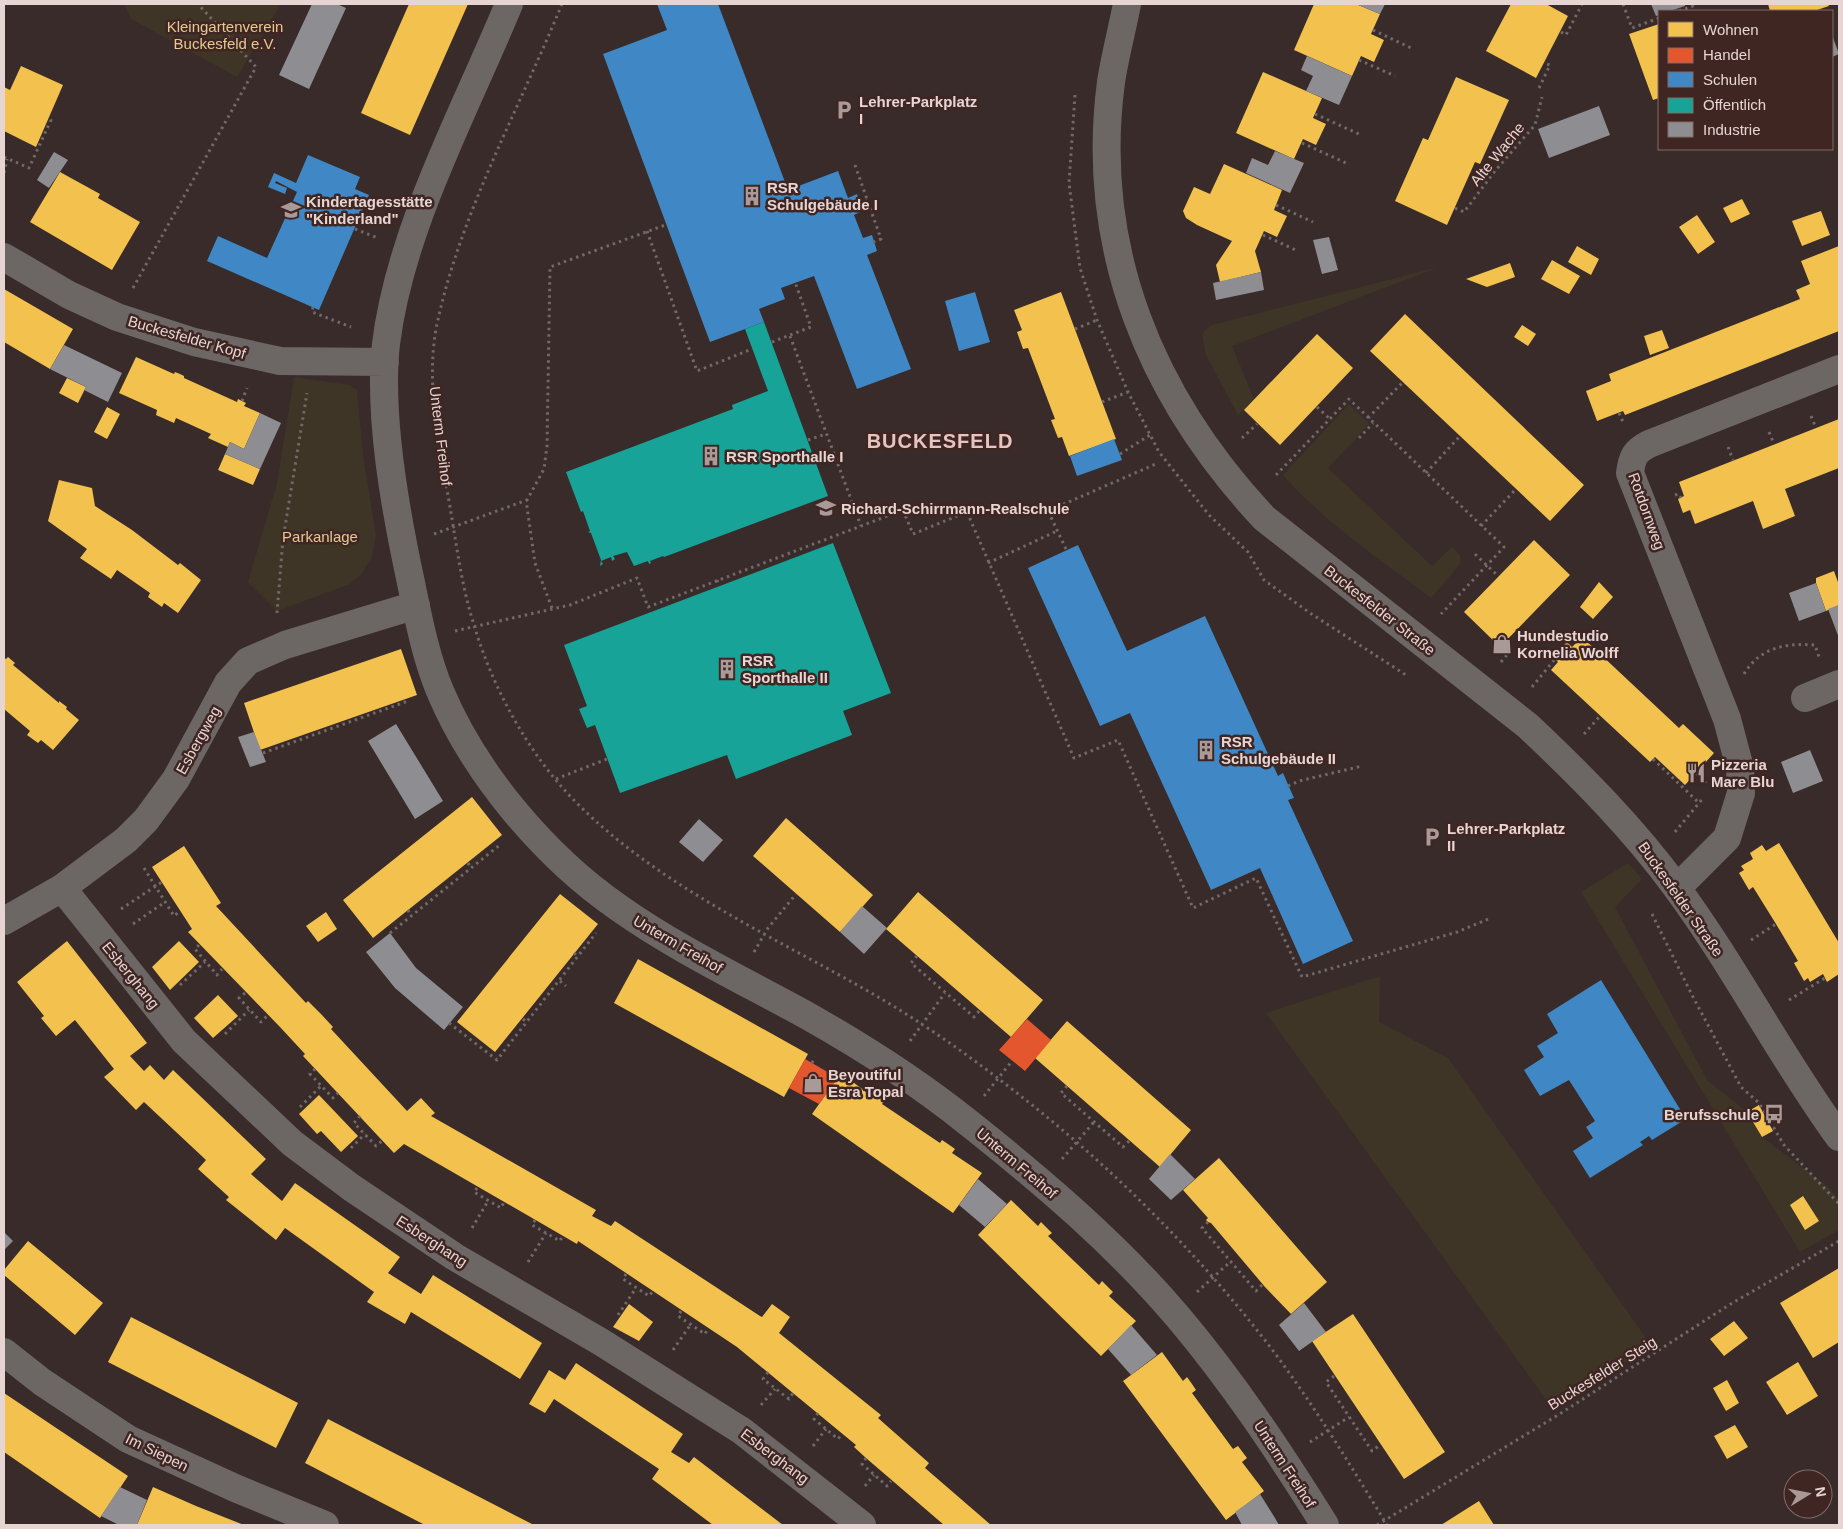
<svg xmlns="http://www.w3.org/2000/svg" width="1843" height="1529" font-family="Helvetica,sans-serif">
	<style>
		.green { fill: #3e3526 }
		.homes { fill: #f2c14e }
		.shops { fill: #e4572e }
		.schools { fill: #3f88c5 }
		.public { fill: #17a398 }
		.industry { fill: #8d8d92 }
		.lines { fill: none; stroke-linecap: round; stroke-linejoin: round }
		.path { stroke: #706869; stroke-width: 3; stroke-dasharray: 2.5 4; stroke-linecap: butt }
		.minor { stroke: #6c6665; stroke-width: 28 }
		.labels { text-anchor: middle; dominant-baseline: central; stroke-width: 5; stroke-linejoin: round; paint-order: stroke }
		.park-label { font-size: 15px; fill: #e5c991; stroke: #3f2623 }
		.poi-label { font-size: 15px; font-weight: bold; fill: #e6d5d3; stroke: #3f2623; text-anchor: start }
		.street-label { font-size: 15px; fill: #e6d5d3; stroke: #3f2623 }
		.district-label { font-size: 20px; font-weight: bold; letter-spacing: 1px; fill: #e6c5c1; stroke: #3f2623 }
	</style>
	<rect width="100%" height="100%" fill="#392b29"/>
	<path class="green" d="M124 4H281L237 77 131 19Z
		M1439 267 1232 346 1254 399 1238 415 1206 355 1202 334 1210 326 1220 323Z
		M294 377 349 385 357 390 363 455 376 535 372 557 361 575 350 584 277 611 248 582 277 483Z
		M1349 404 1369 424 1328 468 1432 566 1452 547 1460 555 1461 563 1431 598C1380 559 1325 523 1283 475Z
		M1628 863 1642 879 1615 907 1707 1080 1747 1112 1762 1137 1827 1186 1839 1199V1230L1800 1252 1581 892Z
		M1380 976 1379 1022 1448 1058 1651 1345 1553 1409 1266 1013Z"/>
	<path class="homes" d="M409 4H468L410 135 361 113Z
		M1314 4H1356L1380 14 1371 34 1384 40 1374 62 1361 56 1352 76 1294 50Z
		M1511 4H1546L1568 16 1536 78 1486 51Z
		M1768 4H1828L1829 6 1814 11H1770Z
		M1659 24V98L1653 100 1629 34Z
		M21 66 63 85 36 147 4 131V87L10 90Z
		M1263 72 1322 98 1313 118 1326 124 1316 145 1303 139 1294 159 1236 133Z
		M1456 77 1509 100 1480 164 1475 162 1447 225 1395 201 1423 138 1428 140Z
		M1224 164 1282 190 1274 210 1287 216 1277 237 1264 231 1255 251 1261 272 1220 282 1216 265 1232 241 1197 225 1186 218 1183 211 1194 187 1210 194Z
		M60 172 100 194 98 198 140 222 112 270 30 222Z
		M1742 199 1750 214 1731 223 1723 208Z
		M1821 211 1830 235 1802 246 1792 221Z
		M1697 215 1715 242 1698 254 1679 227Z
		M1577 246 1599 259 1591 275 1568 262Z
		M1839 246V331L1625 415 1623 411 1597 421 1586 391 1611 381 1609 374 1800 299 1796 290 1810 284 1801 261Z
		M1552 260 1580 276 1569 294 1541 279Z
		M1510 263 1515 277 1487 287 1466 279Z
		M4 289 73 329 50 369 4 342Z
		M1061 292 1116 439 1069 456 1062 437 1058 438 1051 420 1055 419 1028 348 1023 349 1017 332 1022 330 1014 310Z
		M1405 314 1584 485 1550 521 1370 351Z
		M1522 325 1536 334 1528 346 1514 337Z
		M1662 330 1669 348 1650 355 1644 336Z
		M1317 334 1353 368 1280 445 1244 410Z
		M136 357 174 374 175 372 180 374 184 376V378L237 402 238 399 246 403 244 406 260 413 244 449 230 442 228 447 208 438 211 434 176 418 174 423 156 415 157 410 119 393Z
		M67 378 86 387 78 403 59 393Z
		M107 407 120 414 107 439 94 432Z
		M1839 419V468L1785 489 1795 516 1763 529 1753 501 1695 524 1690 510 1683 513 1678 499 1684 496 1679 482Z
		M225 454 260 469 253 485 218 470Z
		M59 480 92 488 95 506 132 530 178 565 180 563 201 580 178 613 164 603 162 607 148 597 150 593 117 570 111 579 80 558 87 549 48 521Z
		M1534 540 1570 575 1500 647 1464 612Z
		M1834 571 1839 585V605L1826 611 1816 583V578Z
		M1599 582 1613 597 1593 619 1580 607Z
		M1582 637 1679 728 1683 724 1714 753 1685 785 1655 757 1650 762 1551 670 1558 662 1553 657 1567 642 1572 647Z
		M401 649 417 695 260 750 244 703Z
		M8 657 15 663 13 665 59 703V701L67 707 66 709 79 720 53 750 41 740 38 743 27 735 30 731 4 709V658L6 659Z
		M472 797 502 835 373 938 343 900Z
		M786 818 873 895 840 932 753 856Z
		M1779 843 1839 943V974L1827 982 1823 974 1810 982 1808 978 1804 981 1794 963 1798 961 1776 924 1753 887 1749 890 1739 873 1744 870 1741 866 1753 859 1750 853 1762 845 1766 851Z
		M184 846 221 903 216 906 306 1003 308 1001 321 1014 333 1027 331 1029 407 1111 421 1098 435 1113 431 1116 596 1210 592 1216 611 1226 615 1221 760 1316 762 1317 772 1304 790 1317 779 1333 881 1415 878 1418 929 1463 925 1468 991 1525H944L866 1458 854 1447 856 1445 737 1347 578 1241 577 1244 404 1144 394 1153 303 1056 305 1054 280 1027 188 932 192 929 152 867Z
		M918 892 1043 1000 1011 1037 886 929Z
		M560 894 598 924 495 1052 457 1022Z
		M326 912 337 929 318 942 306 926Z
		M67 941 147 1043 130 1056 144 1071 150 1065 164 1080 173 1070 266 1159 251 1174 267 1188 282 1201 295 1183 400 1257 388 1273 421 1294 433 1275 542 1343 520 1379 411 1312 405 1324 367 1302 374 1292 285 1228 276 1240 226 1200 229 1197 198 1169 206 1160 144 1102 136 1110 104 1077 114 1069 75 1020 56 1036 41 1018 44 1016 17 982Z
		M179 941 199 962 170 990 152 967Z
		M638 959 808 1054 784 1097 614 1003Z
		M218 995 238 1016 213 1038 194 1018Z
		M1067 1021 1191 1130 1160 1167 1035 1058Z
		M841 1073 870 1095 873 1090 885 1100 882 1104 940 1143 942 1140 948 1144 955 1149 952 1153 982 1173 953 1213 812 1114Z
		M319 1095 358 1136 341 1152 321 1131 317 1134 299 1114Z
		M1759 1105 1773 1131 1762 1137 1747 1112Z
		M1219 1158 1327 1282 1291 1314 1265 1287 1211 1223 1208 1222 1206 1220 1208 1218 1183 1190Z
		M1803 1196 1819 1221 1805 1230 1790 1205Z
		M1011 1200 1038 1226 1041 1222 1052 1233 1048 1236 1099 1285 1102 1281 1113 1292 1109 1296 1136 1321 1101 1356 978 1235Z
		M28 1241 103 1303 75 1335 4 1275V1270Z
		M1839 1268V1342L1813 1358 1780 1303Z
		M629 1304 653 1322 639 1341 613 1327Z
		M1353 1314 1445 1452 1404 1479 1312 1341Z
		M131 1317 298 1403 276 1448 108 1362Z
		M1734 1321 1748 1338 1724 1356 1710 1339Z
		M1162 1352 1183 1381 1187 1377 1192 1384 1196 1390 1192 1393 1233 1449 1238 1446 1247 1458 1242 1462 1264 1491 1226 1520 1123 1381Z
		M1798 1362 1818 1396 1787 1415 1766 1382Z
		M576 1363 683 1434 671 1452 689 1463 694 1457 783 1525H713L652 1479 659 1469 554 1399 545 1413 529 1404 549 1370 565 1380Z
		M1727 1380 1739 1403 1726 1411 1713 1388Z
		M4 1393 128 1476 100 1518 4 1452Z
		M328 1419 495 1505 534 1525H425L388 1506 305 1463Z
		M1735 1425 1748 1447 1727 1459 1714 1436Z
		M153 1487 196 1506 244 1525H137Z
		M1479 1501 1494 1525H1441Z"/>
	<path class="shops" d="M1027 1019 1051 1040 1025 1071 999 1050Z
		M805 1059 838 1078 819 1104 789 1088Z"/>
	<path class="schools" d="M657 4H718L788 190 838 171 848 198 857 194 862 211 854 215 863 238 872 235 877 251 867 255 911 369 857 389 814 276 781 288 785 299 759 309 764 322 710 342 603 54 667 30Z
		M308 155 360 177 355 189 369 195 319 310 207 261 218 236 267 258 297 192 276 181 275 183 287 188 285 194 268 187 274 173 296 183Z
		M975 292 990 342 959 351 945 301Z
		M1114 439 1122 460 1077 476 1070 456Z
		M1078 545 1127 651 1205 616 1278 776 1283 773 1294 798 1288 800 1353 941 1303 964 1260 868 1211 890 1130 713 1100 726 1028 568Z
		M1601 980 1686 1119 1652 1140 1649 1136 1640 1142 1643 1145 1590 1178 1573 1151 1593 1138 1586 1127 1595 1121 1569 1080 1540 1096 1524 1070 1544 1057 1537 1046 1558 1033 1547 1014Z"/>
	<path class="public" d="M764 322 828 496 664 557 663 556 650 561 651 563 649 564 648 561 634 566 627 552 613 556 615 559 612 561 611 557 601 561 603 564 600 566 601 560 591 533 588 532 590 531 583 511 581 512 566 472 733 409 732 405 768 391 745 329Z
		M833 543 891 693 843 711 852 735 736 779 727 755 620 793 595 725 587 728 579 709 587 706 564 645Z"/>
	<path class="industry" d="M312 4H337L346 8 309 89 279 75Z
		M1356 4H1385L1380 14Z
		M1651 4H1685V6L1670 11H1659V15L1656 16Z
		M1832 35 1839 54 1832 57Z
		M1307 56 1352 76 1339 105 1306 91 1313 76 1301 70Z
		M1599 106 1610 135 1549 158 1538 129Z
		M1275 151 1304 163 1290 193 1246 173 1252 158 1268 165Z
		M54 152 68 160 49 188 37 180Z
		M1329 237 1338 270 1322 274 1313 240Z
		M1261 272 1264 290 1216 300 1213 283Z
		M64 345 122 373 108 402 84 390 86 387 50 369Z
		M260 413 281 423 260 469 225 454 230 442 244 449Z
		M1816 583 1826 611 1799 621 1789 593Z
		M1839 605V638L1828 609Z
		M396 724 443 801 415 819 368 741Z
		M254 732 266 762 250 767 238 737Z
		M1810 750 1823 781 1793 793 1781 762Z
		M699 819 723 840 703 862 679 842Z
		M862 906 887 928 864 954 840 932Z
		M390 933 416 968 463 1007 444 1030 395 988 366 952Z
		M1170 1154 1195 1179 1171 1200 1149 1179Z
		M978 1179 1007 1204 985 1227 959 1205Z
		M4 1232 13 1241 4 1250Z
		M1304 1303 1326 1332 1299 1351 1279 1325Z
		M1131 1325 1157 1355 1131 1375 1108 1349Z
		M120 1487 147 1500 137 1525H119L101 1516Z
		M1260 1494 1275 1518 1279 1525H1242L1235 1512Z"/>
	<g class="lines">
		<path class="path" d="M562 4C519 109 461 212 437 324 424 388 442 456 452 519 458 555 463 591 474 625 492 686 526 749 569 795 652 883 769 934 873 994 932 1028 989 1070 1042 1113 1128 1183 1207 1264 1274 1352 1315 1407 1351 1466 1387 1525
			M1623 4 1632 28 1659 18
			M1679 11 1693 6 1695 11
			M1373 30 1411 48
			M1561 32 1566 35 1582 4
			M1359 60 1395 76
			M1539 88 1550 65 1544 63
			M1075 95 1069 183 1080 268 1097 320 1128 392 1159 452 1209 515 1248 552 1264 580 1310 613 1406 675
			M1315 114 1361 135
			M1302 143 1346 163
			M4 157 29 168 51 120 48 118
			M855 165 881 239 873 242
			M4 173 7 159
			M860 203 867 200
			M1276 205 1313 222
			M1455 208 1464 212 1495 171 1535 125 1542 97
			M355 229 378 238
			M647 231 697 371 752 349
			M1263 235 1298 251
			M133 288 256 67 198 4
			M313 307 312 312 351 327
			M1075 329 1097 320
			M790 336 861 526
			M772 342 811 327 795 282
			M242 401 247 388
			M1102 402 1128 392
			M1317 407 1330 419
			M1619 413 1623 422
			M1811 416 1816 428
			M1368 418 1403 382
			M1769 432 1774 444
			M1242 438 1257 424
			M1359 438 1373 423
			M808 440 826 434
			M1728 447 1733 460
			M1120 454 1150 435
			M1426 473 1460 436
			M1276 475 1349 399 1504 547 1441 614
			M1675 495 1679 494 1681 498
			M1481 526 1516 489
			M434 534 527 500
			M1066 549 1048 511 1158 463
			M1475 554 1498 576
			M988 563 1057 531
			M717 580 719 586
			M552 608 535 563 527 507V500L544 469 547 446 550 267 668 224
			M277 613 283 539 307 393
			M455 631 570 605 637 578 648 607 903 510 913 534 967 512 1074 758 1118 740 1193 908 1256 878 1302 977 1457 932 1491 918
			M1501 662 1510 651 1502 644
			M1744 674C1760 647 1786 643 1815 645L1819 657
			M1532 687 1555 659
			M1584 734 1600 716
			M263 753 408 701
			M1653 759 1699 803
			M1696 773 1706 783
			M556 779 607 759
			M1288 786 1299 781 1362 766
			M1675 832 1704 797
			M468 863 471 868
			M144 868 174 916 180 911
			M121 909 162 882
			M408 910 411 916
			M1652 914 1693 997 1741 1087 1759 1103 1784 1145 1839 1204
			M133 924 165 902
			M390 933 501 844
			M1751 940 1776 924
			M199 945 195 949 217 975 222 969
			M754 952 768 928 796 894
			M574 953 578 957
			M917 956 911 963 974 1017 979 1011
			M560 981 566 986
			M180 985 205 962
			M245 993 239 998 261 1022 267 1016
			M1789 1000 1825 978
			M523 1019 528 1023
			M449 1023 497 1060 596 933
			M225 1034 249 1010
			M910 1041 945 993
			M812 1063 815 1057
			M315 1069 310 1074 333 1098 338 1093
			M1067 1086 1061 1093 1123 1147 1129 1141
			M984 1096 1012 1061
			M300 1107 321 1086
			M360 1116 354 1123 376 1146 383 1140
			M351 1148 365 1134
			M1062 1159 1094 1122
			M477 1188 474 1192 501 1208 504 1202
			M535 1220 532 1225 560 1241 563 1235
			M1208 1222 1202 1228 1256 1291 1263 1284
			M472 1228 488 1201
			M528 1262 546 1233
			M626 1274 623 1279 649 1296 653 1291
			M1197 1292 1230 1262
			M681 1311 678 1316 705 1334 708 1328
			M618 1315 636 1288
			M673 1350 691 1324
			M768 1372 763 1379 789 1399 793 1393
			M1334 1376 1326 1382 1372 1451 1380 1445
			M761 1405 775 1389
			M818 1413 814 1419 838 1439 842 1434
			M1310 1442 1349 1417
			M813 1446 826 1429
			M866 1458 862 1464 887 1486 891 1481
			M865 1486 874 1475
			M1377 1525 1558 1415 1729 1305 1839 1241"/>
		<path class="minor" d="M509 4C465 111 400 229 386 344 378 414 395 508 410 578 418 616 425 655 440 691 475 774 545 857 619 908 677 949 744 981 806 1015 863 1047 919 1083 970 1124 1043 1182 1117 1245 1178 1317 1233 1382 1280 1453 1325 1525
			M1127 4C1122 30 1115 56 1111 82 1089 249 1151 397 1264 518L1528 726C1581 776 1633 828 1676 887 1735 967 1780 1056 1839 1137
			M4 257 69 295 117 317 194 342 280 361 385 362
			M1805 698 1839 684
			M62 888 184 1041 292 1143 352 1188 455 1257 601 1342 742 1431 862 1525
			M1677 888 1727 838 1741 793 1740 768 1727 719 1630 473C1632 457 1635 451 1649 444L1839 369
			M4 921 62 888 126 840 146 820 176 779 228 683 248 661 285 645 416 605
			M4 1352 42 1382 128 1439 235 1488 325 1525"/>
	</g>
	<defs>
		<symbol id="parking-bare" viewBox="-9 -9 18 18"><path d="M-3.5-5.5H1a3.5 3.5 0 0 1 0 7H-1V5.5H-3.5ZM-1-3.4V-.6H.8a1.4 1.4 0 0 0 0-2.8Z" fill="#a99a98" stroke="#3f2623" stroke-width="2.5" paint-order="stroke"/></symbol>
		<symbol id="building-bare" viewBox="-9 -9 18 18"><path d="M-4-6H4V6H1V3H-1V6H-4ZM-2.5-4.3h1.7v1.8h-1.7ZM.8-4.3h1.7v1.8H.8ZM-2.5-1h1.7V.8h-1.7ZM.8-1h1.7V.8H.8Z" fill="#a99a98" stroke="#3f2623" stroke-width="2.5" paint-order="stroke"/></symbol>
		<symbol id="school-bare" viewBox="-9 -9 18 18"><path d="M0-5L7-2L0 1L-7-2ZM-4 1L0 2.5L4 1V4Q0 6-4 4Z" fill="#a99a98" stroke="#3f2623" stroke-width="2.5" paint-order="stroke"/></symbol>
		<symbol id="shop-bare" viewBox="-9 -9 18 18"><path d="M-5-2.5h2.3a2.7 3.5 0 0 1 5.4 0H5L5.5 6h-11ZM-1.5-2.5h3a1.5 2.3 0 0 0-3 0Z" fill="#a99a98" stroke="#3f2623" stroke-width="2.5" paint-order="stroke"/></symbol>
		<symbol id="restaurant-bare" viewBox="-9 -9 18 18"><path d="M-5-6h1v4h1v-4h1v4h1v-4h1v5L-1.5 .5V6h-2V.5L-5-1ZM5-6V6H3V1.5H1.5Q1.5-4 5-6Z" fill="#a99a98" stroke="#3f2623" stroke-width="2.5" paint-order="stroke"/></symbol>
		<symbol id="bus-bare" viewBox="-9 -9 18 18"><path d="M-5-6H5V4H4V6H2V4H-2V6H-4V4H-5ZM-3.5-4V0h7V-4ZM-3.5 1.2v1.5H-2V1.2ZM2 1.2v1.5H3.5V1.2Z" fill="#a99a98" stroke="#3f2623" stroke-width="2.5" paint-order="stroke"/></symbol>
	</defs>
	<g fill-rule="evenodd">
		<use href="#parking-bare" x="830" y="96" width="28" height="28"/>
		<use href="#building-bare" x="738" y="182" width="28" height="28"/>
		<use href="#school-bare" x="277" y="196" width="28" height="28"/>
		<use href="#building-bare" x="697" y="442" width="28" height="28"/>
		<use href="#school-bare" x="812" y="494" width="28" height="28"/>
		<use href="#shop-bare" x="1488" y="630" width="28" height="28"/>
		<use href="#building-bare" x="713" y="655" width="28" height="28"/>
		<use href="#building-bare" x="1192" y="736" width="28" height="28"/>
		<use href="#restaurant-bare" x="1682" y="759" width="28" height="28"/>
		<use href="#parking-bare" x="1418" y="823" width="28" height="28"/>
		<use href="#shop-bare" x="799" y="1069" width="28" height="28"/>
		<use href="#bus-bare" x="1760" y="1100" width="28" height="28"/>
	</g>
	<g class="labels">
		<g class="park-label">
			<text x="225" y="26">Kleingartenverein<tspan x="225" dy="17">Buckesfeld e.V.</tspan></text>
			<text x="320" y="536">Parkanlage</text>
		</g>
		<g class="poi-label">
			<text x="859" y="101">Lehrer-Parkplatz<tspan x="859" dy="17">I</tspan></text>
			<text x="767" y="187">RSR<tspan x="767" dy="17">Schulgebäude I</tspan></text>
			<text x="306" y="201">Kindertagesstätte<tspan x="306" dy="17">"Kinderland"</tspan></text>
			<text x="726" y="456">RSR Sporthalle I</text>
			<text x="841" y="508">Richard-Schirrmann-Realschule</text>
			<text x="1517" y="635">Hundestudio<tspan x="1517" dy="17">Kornelia Wolff</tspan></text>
			<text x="742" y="660">RSR<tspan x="742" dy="17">Sporthalle II</tspan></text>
			<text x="1221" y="741">RSR<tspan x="1221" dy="17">Schulgebäude II</tspan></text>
			<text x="1711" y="764">Pizzeria<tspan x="1711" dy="17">Mare Blu</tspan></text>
			<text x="1447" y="828">Lehrer-Parkplatz<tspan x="1447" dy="17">II</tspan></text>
			<text x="828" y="1074">Beyoutiful<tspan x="828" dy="17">Esra Topal</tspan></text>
			<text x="1759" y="1114" text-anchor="end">Berufsschule</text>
		</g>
		<g class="street-label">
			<text transform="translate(1497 154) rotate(-51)">Alte Wache</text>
			<text transform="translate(187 337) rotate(16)">Buckesfelder Kopf</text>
			<text transform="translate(441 436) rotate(83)">Unterm Freihof</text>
			<text transform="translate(1647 511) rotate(70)">Rotdornweg</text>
			<text transform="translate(1380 610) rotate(38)">Buckesfelder Straße</text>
			<text transform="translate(198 740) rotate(-61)">Esbergweg</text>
			<text transform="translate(1681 899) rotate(55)">Buckesfelder Straße</text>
			<text transform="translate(678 944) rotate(30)">Unterm Freihof</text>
			<text transform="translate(131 975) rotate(51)">Esberghang</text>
			<text transform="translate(1017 1163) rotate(40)">Unterm Freihof</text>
			<text transform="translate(432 1241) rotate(33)">Esberghang</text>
			<text transform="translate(1602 1373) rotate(-32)">Buckesfelder Steig</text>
			<text transform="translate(157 1452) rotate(26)">Im Siepen</text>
			<text transform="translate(775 1456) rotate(37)">Esberghang</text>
			<text transform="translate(1285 1464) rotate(57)">Unterm Freihof</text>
		</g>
		<g class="district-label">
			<text x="940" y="441">BUCKESFELD</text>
		</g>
	</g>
	<rect width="1843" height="1529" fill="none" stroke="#e6d5d3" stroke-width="10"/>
	<rect x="1658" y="10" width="175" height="140" fill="#3f2623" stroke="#826c69"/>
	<rect x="1668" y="22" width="25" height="15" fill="#f2c14e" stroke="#826c69"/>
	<text x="1703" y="35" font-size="15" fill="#e6d5d3">Wohnen</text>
	<rect x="1668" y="48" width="25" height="15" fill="#e4572e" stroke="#826c69"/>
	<text x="1703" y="60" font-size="15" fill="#e6d5d3">Handel</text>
	<rect x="1668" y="72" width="25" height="15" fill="#3f88c5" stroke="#826c69"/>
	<text x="1703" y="85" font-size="15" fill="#e6d5d3">Schulen</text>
	<rect x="1668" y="98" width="25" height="15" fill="#17a398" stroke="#826c69"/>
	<text x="1703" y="110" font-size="15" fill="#e6d5d3">Öffentlich</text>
	<rect x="1668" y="122" width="25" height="15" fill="#8d8d92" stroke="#826c69"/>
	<text x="1703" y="135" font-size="15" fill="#e6d5d3">Industrie</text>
	<g transform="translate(1808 1494) rotate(80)"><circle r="24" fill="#3f2623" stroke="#826c69"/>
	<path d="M0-4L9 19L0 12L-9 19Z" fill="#a99a98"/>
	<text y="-8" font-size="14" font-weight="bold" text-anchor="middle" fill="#e6d5d3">N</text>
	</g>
</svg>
